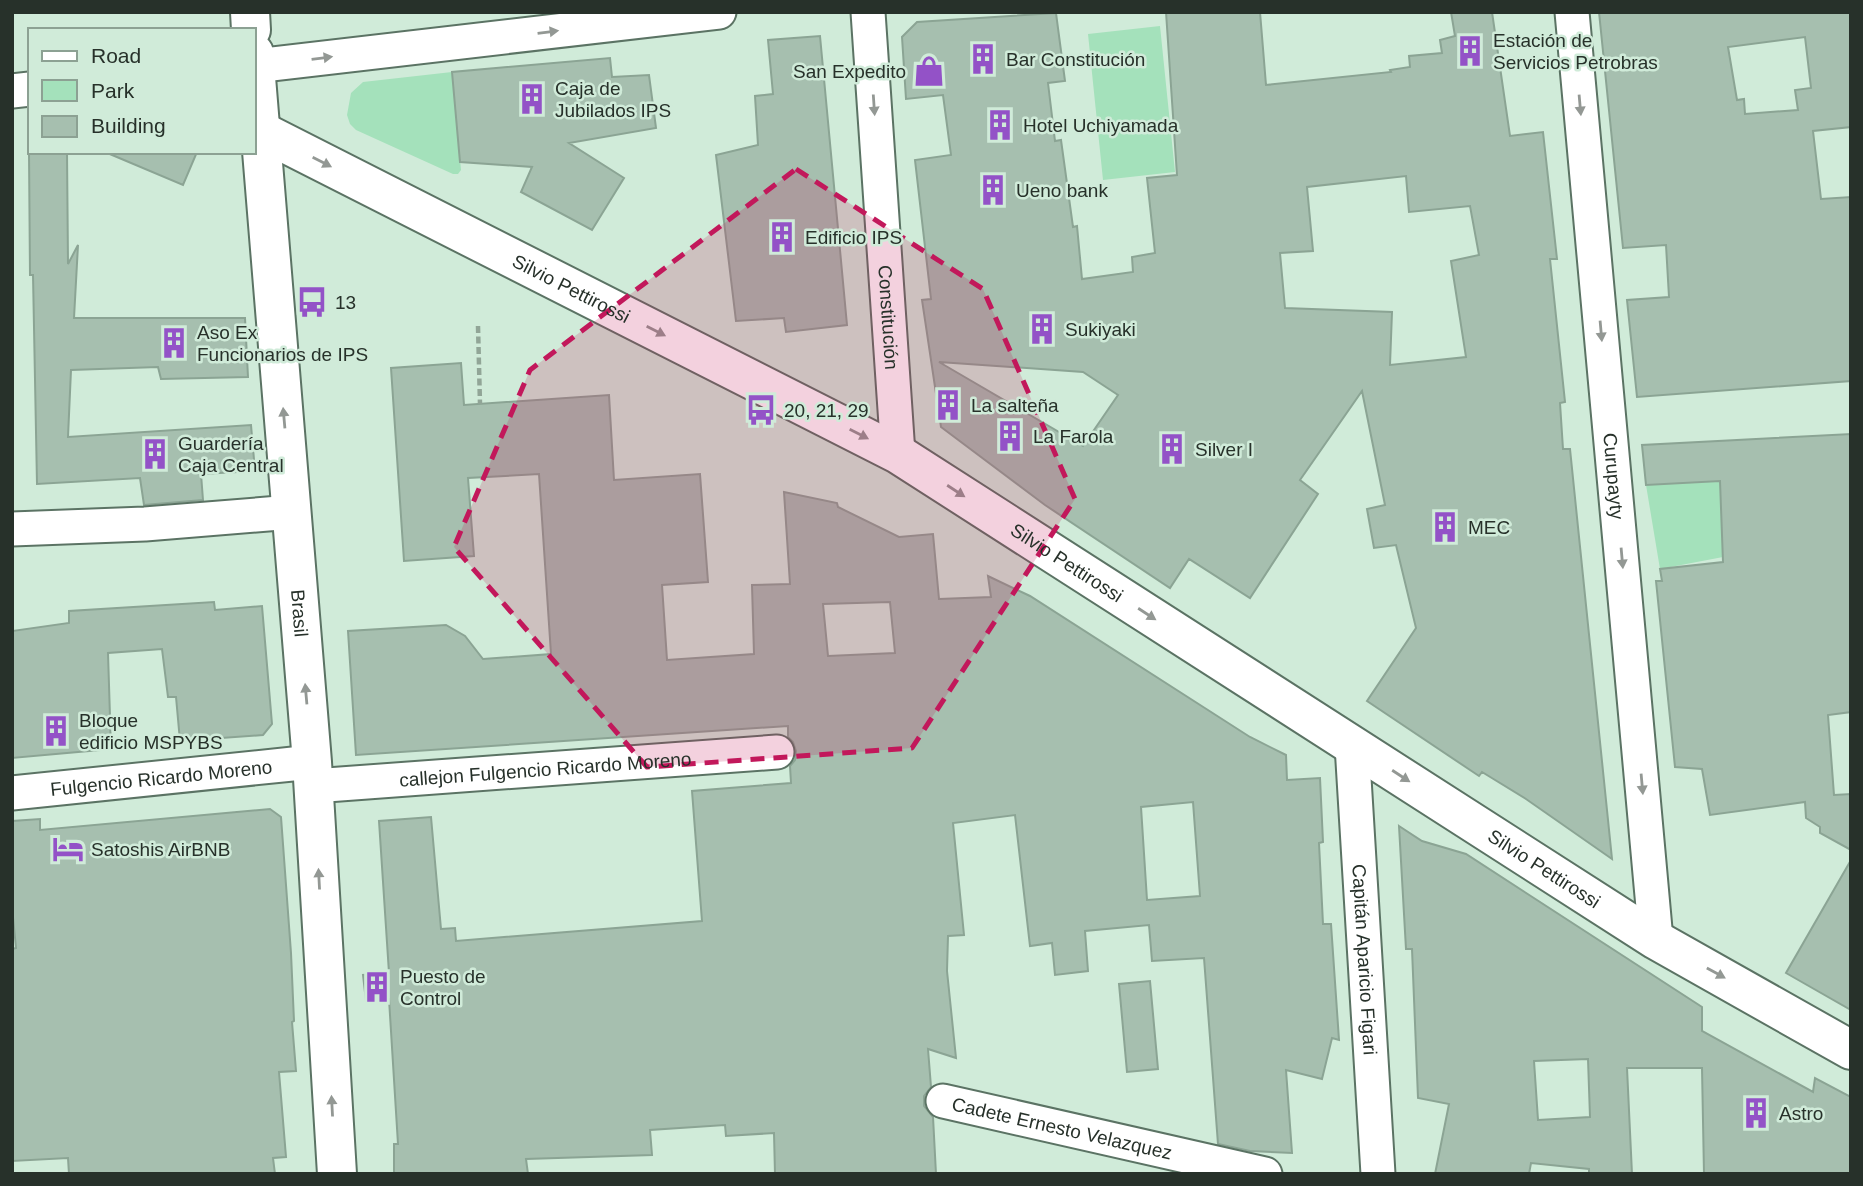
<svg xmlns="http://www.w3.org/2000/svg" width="1863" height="1186" font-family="Helvetica,sans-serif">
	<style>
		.green { fill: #a4e1bb }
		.building { fill: #a6bfaf; stroke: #8ba494; stroke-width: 2; fill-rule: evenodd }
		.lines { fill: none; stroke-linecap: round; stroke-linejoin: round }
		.minor-casing { stroke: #5b7364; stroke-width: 37 }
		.major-casing { stroke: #5b7364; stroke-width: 42 }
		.path { stroke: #91a597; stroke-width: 4.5; stroke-dasharray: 7 3.5; stroke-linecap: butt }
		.minor { stroke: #fff; stroke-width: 33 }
		.major { stroke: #fff; stroke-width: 38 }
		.oneway { fill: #939894 }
		.marked { fill: #c2185b; fill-opacity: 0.2; stroke: #c2185b; stroke-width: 5; stroke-dasharray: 14 9; stroke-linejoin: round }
		.labels { text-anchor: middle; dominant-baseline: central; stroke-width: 5; stroke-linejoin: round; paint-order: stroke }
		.poi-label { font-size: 19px; fill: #27312a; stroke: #d0ebd9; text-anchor: start }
		.street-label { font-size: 19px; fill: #27312a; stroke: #d0ebd9 }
	</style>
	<rect width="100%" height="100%" fill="#d0ebd9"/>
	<path class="green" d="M1160 26 1175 172 1103 180 1088 34Z
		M452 72 461 170 458 174H453L356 130 350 124 347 115 351 93 363 82Z
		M1768 478 1723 557 1660 569 1646 485Z"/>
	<path class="building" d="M1166 12H1260L1266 85 1391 72 1390 70 1410 67 1409 56 1442 53 1440 40 1455 36 1451 12H1492L1510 136 1543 132 1557 259H1550L1565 402 1560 403 1563 449H1570L1612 859 1526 799 1482 772 1479 776 1367 701 1416 628 1396 545 1374 548 1367 509 1385 505 1362 391 1300 480 1318 494 1250 598 1189 559 1170 588 1045 505 941 427 922 300 931 299 915 160 951 155 943 95 906 99 902 37 917 22 1056 13 1065 81 1048 83 1055 141 1061 140 1073 227 1077 226 1082 279 1133 272 1132 257 1155 253 1147 178 1177 175ZM1406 176 1409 212 1470 206 1479 255 1451 261 1466 357 1390 365 1392 312 1285 308 1280 253 1313 251 1307 187ZM939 362 1083 372 1118 395 1083 446Z
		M1599 12H1851V127L1813 131 1821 199 1851 197V381L1637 397 1627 300 1669 297 1666 245 1623 248ZM1805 37 1811 88 1795 90 1798 110 1745 114 1744 99 1737 100 1728 47Z
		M820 36 847 325 786 332 784 318 736 321 716 155 758 145 755 96 773 94 768 40Z
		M610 58 612 77 649 75 656 128 569 143 624 178 592 230 521 192 532 167 460 162 452 72Z
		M29 152H67L68 264 78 245 74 318H245L248 377 161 379 158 367 71 370 68 437 251 425 255 471 201 474 203 500 144 505 140 478 37 484 33 275H30Z
		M105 152H197L183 185Z
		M461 363 464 405 609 395 614 480 700 474 708 582 662 585 667 660 754 654 752 585 790 584 784 492 837 503 838 507 899 537 933 534 939 599 991 597 988 576 1030 596 1250 737 1286 755 1287 780 1320 778 1323 842 1319 843 1323 924H1331L1339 1040 1332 1038 1322 1079 1286 1070 1292 1153 1250 1151 1218 1144 1204 958 1152 961 1149 925 1085 931 1088 971 1055 975 1052 943 1030 946 1015 815 953 823 964 935 948 936 947 971 956 1058 928 1049 931 1087 924 1096V1106L933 1117 936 1174H775L774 1133 726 1136 725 1125 650 1130 652 1155 526 1159 528 1174H394V1144H398L389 999 366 1001 363 975 389 973 379 821 431 817 441 929 455 928 456 941 702 921 692 791 791 783 790 766 795 760 796 751 793 742 788 737V726L356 755 348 631 446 625 465 636 483 659 551 654 539 474 468 478 474 556 404 561 391 368ZM890 602 895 653 828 656 823 604ZM1193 802 1200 896 1147 900 1141 807Z
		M1851 434V712L1828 715 1834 795 1851 794V850L1820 833V827L1806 818 1805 802 1710 815 1702 769 1675 767 1656 581H1662L1660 569 1723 562 1720 481 1646 485 1642 445Z
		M214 602 215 610 262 606 272 724 263 735 180 741 176 697H168L162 649 108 653 111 749 12 758V631L69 623V611Z
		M270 809 281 817 291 953 294 1021 292 1022 296 1071 279 1072 286 1157 273 1158 275 1174H69L68 1158 12 1161V949L16 948 12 907V821L40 819V830Z
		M1399 826 1422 841 1466 854 1702 1007V1031L1813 1092 1815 1078 1851 1097V1174H1704L1702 1068H1627L1632 1174H1589V1169L1531 1163 1529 1174H1435L1449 1104 1418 1098 1412 949H1406ZM1588 1059 1590 1117 1538 1120 1534 1061Z
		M1851 860V1010L1786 973Z
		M1150 981 1158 1069 1127 1072 1119 984Z"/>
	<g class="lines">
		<defs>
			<g id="minor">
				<path id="s1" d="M868 12 898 454"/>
				<path id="s2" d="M1572 12 1656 940"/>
				<path d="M254 66 719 12"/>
				<path d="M12 91 30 89"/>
				<path d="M12 529 145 524 292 512"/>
				<path id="s3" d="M1352 745 1378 1174"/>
				<path id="s4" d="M313 786 777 752"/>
				<path id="s5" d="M12 793 312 762"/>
				<path id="s6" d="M943 1101 1265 1174"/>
			</g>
			<g id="major">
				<path d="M250 12 251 30"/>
				<path id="s7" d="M254 53 312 762 337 1174"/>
				<path id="s8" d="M261 131 898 454 1656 940 1851 1050"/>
			</g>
		</defs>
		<use href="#minor" class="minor-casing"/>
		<use href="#major" class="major-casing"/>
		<path class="path" d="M478 326 480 404"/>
		<use href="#minor" class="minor"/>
		<use href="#major" class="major"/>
	</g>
	<defs><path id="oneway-solid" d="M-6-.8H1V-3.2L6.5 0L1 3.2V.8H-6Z" transform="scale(1.75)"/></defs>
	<g class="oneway">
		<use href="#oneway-solid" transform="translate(548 32) rotate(-7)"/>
		<use href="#oneway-solid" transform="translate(322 58) rotate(-7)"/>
		<use href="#oneway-solid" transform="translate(874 105) rotate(86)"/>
		<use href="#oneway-solid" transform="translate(1580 105) rotate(85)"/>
		<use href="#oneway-solid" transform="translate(322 162) rotate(27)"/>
		<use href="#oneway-solid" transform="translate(656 331) rotate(27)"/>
		<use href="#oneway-solid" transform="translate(1601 331) rotate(85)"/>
		<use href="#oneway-solid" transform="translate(284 418) rotate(-95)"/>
		<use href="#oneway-solid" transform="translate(859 434) rotate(27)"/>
		<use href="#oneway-solid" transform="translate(956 491) rotate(33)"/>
		<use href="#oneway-solid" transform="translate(1622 558) rotate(85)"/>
		<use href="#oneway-solid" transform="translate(1147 614) rotate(33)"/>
		<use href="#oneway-solid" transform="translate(306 694) rotate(-95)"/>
		<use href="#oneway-solid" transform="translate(1401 776) rotate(33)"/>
		<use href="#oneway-solid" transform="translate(1642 784) rotate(85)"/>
		<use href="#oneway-solid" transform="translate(319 879) rotate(-93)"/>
		<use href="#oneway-solid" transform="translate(1716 973) rotate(29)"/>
		<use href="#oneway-solid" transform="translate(332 1106) rotate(-93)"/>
	</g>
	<path class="marked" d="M796 169 983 289 1075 499 912 748 647 767 454 547 530 370Z"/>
	<defs>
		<symbol id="building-bare" viewBox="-9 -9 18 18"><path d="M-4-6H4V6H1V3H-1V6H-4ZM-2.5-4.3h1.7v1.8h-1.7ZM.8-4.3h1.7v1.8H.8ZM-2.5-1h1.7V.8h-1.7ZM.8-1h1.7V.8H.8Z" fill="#9352c7" stroke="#d0ebd9" stroke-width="2.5" paint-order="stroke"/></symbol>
		<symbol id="shop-bare" viewBox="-9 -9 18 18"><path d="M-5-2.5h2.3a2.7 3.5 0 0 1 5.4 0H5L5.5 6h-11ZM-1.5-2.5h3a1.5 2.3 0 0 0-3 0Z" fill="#9352c7" stroke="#d0ebd9" stroke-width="2.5" paint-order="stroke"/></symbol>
		<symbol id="bus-bare" viewBox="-9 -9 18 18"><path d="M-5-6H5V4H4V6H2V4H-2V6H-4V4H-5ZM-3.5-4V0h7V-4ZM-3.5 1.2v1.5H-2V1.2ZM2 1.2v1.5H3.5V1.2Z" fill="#9352c7" stroke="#d0ebd9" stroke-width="2.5" paint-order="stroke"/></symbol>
		<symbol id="hotel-bare" viewBox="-9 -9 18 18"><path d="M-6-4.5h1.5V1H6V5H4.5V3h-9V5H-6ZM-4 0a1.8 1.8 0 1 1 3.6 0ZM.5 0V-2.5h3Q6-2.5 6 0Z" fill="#9352c7" stroke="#d0ebd9" stroke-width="2.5" paint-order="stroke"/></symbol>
	</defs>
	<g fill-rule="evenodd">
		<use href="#building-bare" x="1448" y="29" width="44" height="44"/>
		<use href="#building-bare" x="961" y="37" width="44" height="44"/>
		<use href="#shop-bare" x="907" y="49" width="44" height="44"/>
		<use href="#building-bare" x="510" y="77" width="44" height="44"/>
		<use href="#building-bare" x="978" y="103" width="44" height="44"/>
		<use href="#building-bare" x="971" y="168" width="44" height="44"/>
		<use href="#building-bare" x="760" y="215" width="44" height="44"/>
		<use href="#bus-bare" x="290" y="280" width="44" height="44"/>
		<use href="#building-bare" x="1020" y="307" width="44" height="44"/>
		<use href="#building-bare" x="152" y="321" width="44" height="44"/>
		<use href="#building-bare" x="926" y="383" width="44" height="44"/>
		<use href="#bus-bare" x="739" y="388" width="44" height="44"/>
		<use href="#building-bare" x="988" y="414" width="44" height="44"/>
		<use href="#building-bare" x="1150" y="427" width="44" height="44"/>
		<use href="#building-bare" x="133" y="432" width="44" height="44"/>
		<use href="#building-bare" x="1423" y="505" width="44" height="44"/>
		<use href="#building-bare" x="34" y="709" width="44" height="44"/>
		<use href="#hotel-bare" x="46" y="827" width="44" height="44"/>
		<use href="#building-bare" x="355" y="965" width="44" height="44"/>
		<use href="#building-bare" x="1734" y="1091" width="44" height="44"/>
	</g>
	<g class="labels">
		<g class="poi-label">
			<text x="1493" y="40">Estación de<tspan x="1493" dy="22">Servicios Petrobras</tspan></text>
			<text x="1006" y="59">Bar Constitución</text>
			<text x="906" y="71" text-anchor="end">San Expedito</text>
			<text x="555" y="88">Caja de<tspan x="555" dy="22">Jubilados IPS</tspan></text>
			<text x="1023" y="125">Hotel Uchiyamada</text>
			<text x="1016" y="190">Ueno bank</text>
			<text x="805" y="237">Edificio IPS</text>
			<text x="335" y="302">13</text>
			<text x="1065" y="329">Sukiyaki</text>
			<text x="197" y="332">Aso Ex<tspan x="197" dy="22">Funcionarios de IPS</tspan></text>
			<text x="971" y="405">La salteña</text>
			<text x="784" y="410">20, 21, 29</text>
			<text x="1033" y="436">La Farola</text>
			<text x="178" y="443">Guardería<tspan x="178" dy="22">Caja Central</tspan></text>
			<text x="1195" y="449">Silver I</text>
			<text x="1468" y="527">MEC</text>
			<text x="79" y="720">Bloque<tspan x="79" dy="22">edificio MSPYBS</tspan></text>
			<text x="91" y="849">Satoshis AirBNB</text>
			<text x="400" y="976">Puesto de<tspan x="400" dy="22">Control</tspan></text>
			<text x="1779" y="1113">Astro</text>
		</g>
		<g class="street-label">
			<text stroke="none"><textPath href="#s8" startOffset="348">Silvio Pettirossi</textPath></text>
			<text stroke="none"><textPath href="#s1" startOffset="306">Constitución</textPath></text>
			<text stroke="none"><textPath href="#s2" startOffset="466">Curupayty</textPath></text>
			<text stroke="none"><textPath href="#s8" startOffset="915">Silvio Pettirossi</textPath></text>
			<text stroke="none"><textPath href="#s7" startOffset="562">Brasil</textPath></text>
			<text stroke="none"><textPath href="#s4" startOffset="233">callejon Fulgencio Ricardo Moreno</textPath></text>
			<text stroke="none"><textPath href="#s5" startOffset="150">Fulgencio Ricardo Moreno</textPath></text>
			<text stroke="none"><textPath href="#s8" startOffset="1482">Silvio Pettirossi</textPath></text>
			<text stroke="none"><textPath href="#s3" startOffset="215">Capitán Aparicio Figari</textPath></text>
			<text stroke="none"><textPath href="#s6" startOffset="122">Cadete Ernesto Velazquez</textPath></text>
		</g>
	</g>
	<rect width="1863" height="1186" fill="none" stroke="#27312a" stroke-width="28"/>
	<rect x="28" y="28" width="228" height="126" fill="#d0ebd9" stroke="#8ca193" stroke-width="2"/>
	<rect x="42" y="51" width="35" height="10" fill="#ffffff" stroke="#8ca193" stroke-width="2"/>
	<text x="91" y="63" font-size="21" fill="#27312a">Road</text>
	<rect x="42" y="80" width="35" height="21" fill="#a4e1bb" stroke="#8ca193" stroke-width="2"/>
	<text x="91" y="98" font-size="21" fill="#27312a">Park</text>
	<rect x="42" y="116" width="35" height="21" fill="#a6bfaf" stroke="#8ca193" stroke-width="2"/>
	<text x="91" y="133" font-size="21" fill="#27312a">Building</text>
</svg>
